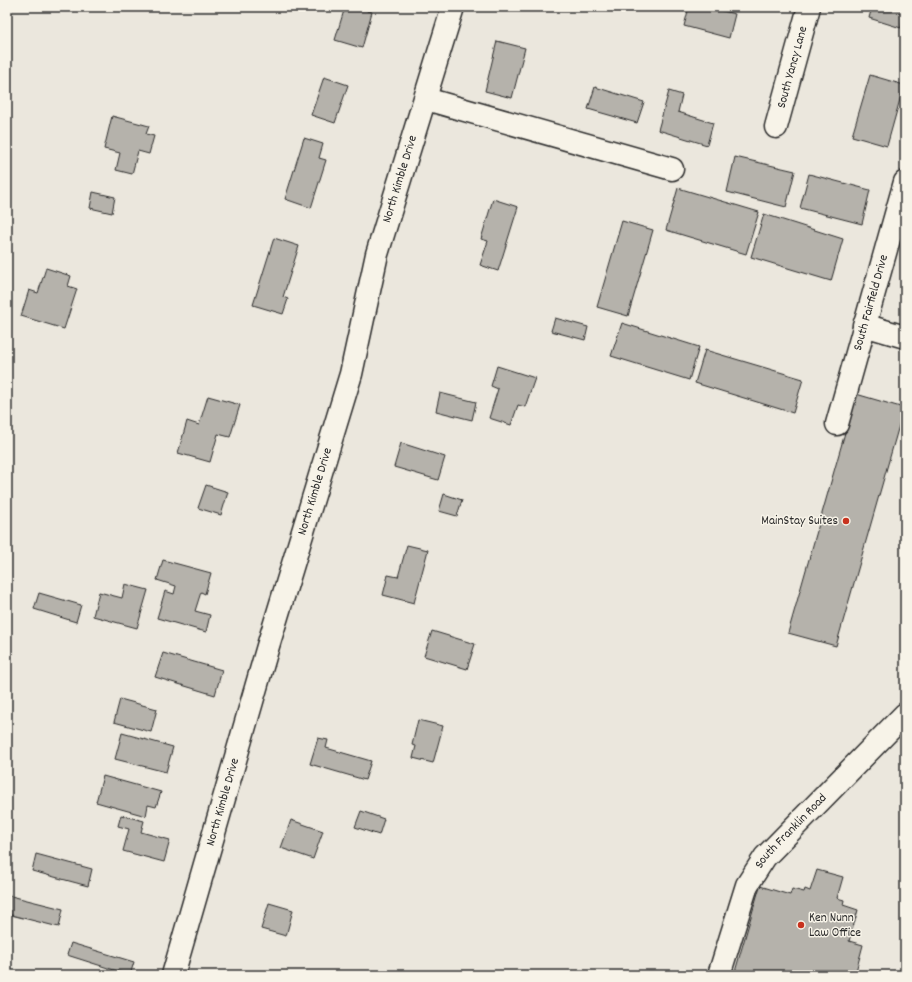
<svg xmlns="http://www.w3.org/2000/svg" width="912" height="982" font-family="Dekko,sans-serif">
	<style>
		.building { fill: #b5b2ab; stroke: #2b2b2b }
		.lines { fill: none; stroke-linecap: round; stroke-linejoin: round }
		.minor-casing { stroke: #2b2b2b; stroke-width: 25 }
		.minor { stroke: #f7f3e8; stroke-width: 22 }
		.poi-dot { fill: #c8321e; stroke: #f7f3e8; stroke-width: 1.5 }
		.labels { text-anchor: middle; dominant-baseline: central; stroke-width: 3; stroke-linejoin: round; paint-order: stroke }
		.street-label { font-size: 13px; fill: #2b2b2b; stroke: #f7f3e8 }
		.poi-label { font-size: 13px; fill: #2b2b2b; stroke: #f7f3e8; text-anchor: end }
	</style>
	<rect width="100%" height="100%" fill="#ebe7dd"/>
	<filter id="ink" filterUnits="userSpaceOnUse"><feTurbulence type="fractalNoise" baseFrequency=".025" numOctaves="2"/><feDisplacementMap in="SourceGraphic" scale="8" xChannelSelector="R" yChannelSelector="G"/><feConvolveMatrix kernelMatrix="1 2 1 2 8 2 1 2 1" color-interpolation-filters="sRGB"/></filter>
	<g filter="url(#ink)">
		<path class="building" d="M345 7H368L367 11 372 12 362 48 335 40Z
			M689 7H706L735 14 729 38 684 26Z
			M872 7H905L901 28 869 18Z
			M497 41 525 48 512 98 485 91Z
			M870 75 904 85 887 146 852 136Z
			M324 77 348 85 335 123 311 115Z
			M595 87 644 102 637 123 588 109Z
			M669 91 682 95 678 112 713 123 707 145 658 130Z
			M112 116 149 126 146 134 154 136 149 154 138 151 132 174 116 170 120 153 104 149Z
			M304 138 323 144 319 158 326 160 311 208 285 199Z
			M735 157 795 171 786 207 727 192Z
			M809 174 870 190 862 224 800 208Z
			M678 188 759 212 746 254 666 230Z
			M93 192 115 197 112 213 90 208Z
			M493 199 518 207 498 271 480 265 488 241 481 239Z
			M764 214 843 239 831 281 751 257Z
			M622 221 653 230 628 316 597 307Z
			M274 238 299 246 283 297 288 299 283 314 253 305Z
			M46 268 71 276 68 286 77 289 64 329 21 316 29 290 38 293Z
			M555 318 588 327 585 340 551 331Z
			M622 323 699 347 689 380 611 356Z
			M705 350 803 379 793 413 695 383Z
			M497 366 535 378 525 407 518 405 511 425 489 418 498 389 491 386Z
			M440 393 476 402 472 420 436 411Z
			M856 394 904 408 836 646 788 633Z
			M208 396 240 405 230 437 218 434 210 462 178 453 187 421 199 425Z
			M401 443 445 457 438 480 394 467Z
			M206 485 228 492 221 515 198 508Z
			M444 494 462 500 457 516 439 511Z
			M407 545 428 550 414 603 383 595 388 575 398 577Z
			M163 560 211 573 205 594 201 592 195 611 210 615 206 632 157 618 165 591 174 594 176 586 157 580Z
			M125 584 148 590 137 628 93 616 99 592 122 598Z
			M39 593 81 605 76 622 34 609Z
			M432 631 475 644 467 669 424 656Z
			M163 653 222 670 215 695 155 677Z
			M120 699 157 709 151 732 114 722Z
			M418 720 443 726 433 763 413 758 416 746 412 745Z
			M122 733 173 747 166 772 115 759Z
			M318 738 328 740 326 748 371 761 365 780 310 764Z
			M103 776 161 792 156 807 148 805 146 816 96 802Z
			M361 811 384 819 379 835 355 827Z
			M121 815 144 821 141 832 170 840 164 862 123 851 129 829 118 826Z
			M291 820 323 831 313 859 281 848Z
			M36 854 92 869 88 886 32 871Z
			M817 870 843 877 837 898 844 900 843 905 858 910 849 941 863 945 855 975H734L760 886 790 895 792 889 804 892 805 889 810 891Z
			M7 895 63 909 59 927 7 914Z
			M269 903 293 910 286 936 261 929Z
			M71 943 134 962 130 975 67 955Z"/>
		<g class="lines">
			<defs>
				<g id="minor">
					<path d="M426 99 672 169"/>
					<path id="s1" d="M776 127 809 7"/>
					<path d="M864 325 905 337"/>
					<path id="s2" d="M837 424 905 182"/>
					<path id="s3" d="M173 975 268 646 351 374 377 254 453 7"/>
					<path id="s4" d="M719 975 747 885 765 857 905 714"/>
				</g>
			</defs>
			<use href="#minor" class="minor-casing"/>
			<use href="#minor" class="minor"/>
		</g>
	</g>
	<g class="poi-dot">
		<circle cx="846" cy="521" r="4"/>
		<circle cx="801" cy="925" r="4"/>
	</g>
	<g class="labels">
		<g class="street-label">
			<text stroke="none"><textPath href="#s1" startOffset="62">South Yancy Lane</textPath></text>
			<text stroke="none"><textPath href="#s3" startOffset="828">North Kimble Drive</textPath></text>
			<text stroke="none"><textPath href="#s2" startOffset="126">South Fairfield Drive</textPath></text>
			<text stroke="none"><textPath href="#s3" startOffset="504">North Kimble Drive</textPath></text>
			<text stroke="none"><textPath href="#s3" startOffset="180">North Kimble Drive</textPath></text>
			<text stroke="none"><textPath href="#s4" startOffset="164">South Franklin Road</textPath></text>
		</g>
		<g class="poi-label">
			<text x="838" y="521">MainStay Suites</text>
			<text x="809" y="918" text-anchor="start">Ken Nunn<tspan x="809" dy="15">Law Office</tspan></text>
		</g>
	</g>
	<rect width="912" height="982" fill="none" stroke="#f7f3e8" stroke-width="24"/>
	<rect x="12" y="12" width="888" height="958" fill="none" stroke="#2b2b2b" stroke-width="1.5" filter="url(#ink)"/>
</svg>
